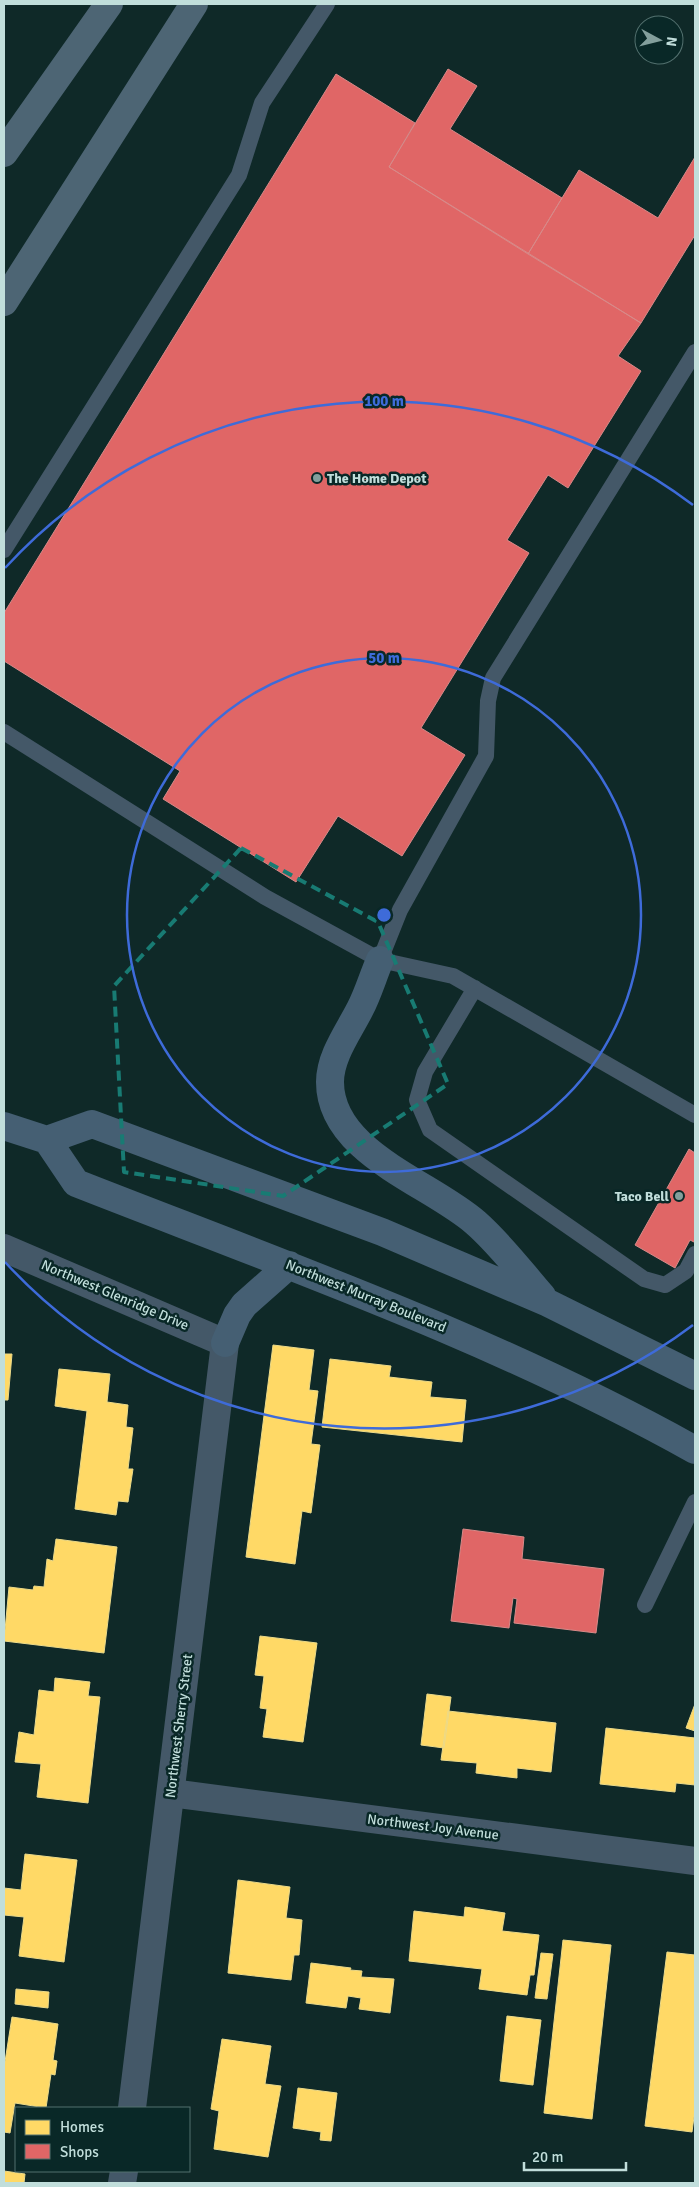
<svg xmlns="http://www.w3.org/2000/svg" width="699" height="2187" font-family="Signika,sans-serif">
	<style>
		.homes { fill: #ffd966; stroke: #ecda89 }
		.shops { fill: #e06666; stroke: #d78a89 }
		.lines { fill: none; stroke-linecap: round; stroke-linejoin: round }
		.lane { stroke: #445868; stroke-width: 16 }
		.street { stroke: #445868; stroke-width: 28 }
		.secondary { stroke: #455f73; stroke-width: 28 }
		.highway { stroke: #4d6574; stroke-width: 28 }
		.marked { fill: none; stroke: #187b73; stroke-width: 4; stroke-dasharray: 10 6; stroke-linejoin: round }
		.ring { fill: none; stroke: #3e6bd9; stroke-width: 2.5 }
		.poi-dot { fill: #839f9c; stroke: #092827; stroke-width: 2 }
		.labels { text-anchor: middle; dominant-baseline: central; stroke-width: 5; stroke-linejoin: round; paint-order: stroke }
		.poi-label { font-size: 14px; font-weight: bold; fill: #c1dedb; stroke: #092827; text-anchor: start }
		.street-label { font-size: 14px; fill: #c1dedb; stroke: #092827 }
		.centre { fill: #3e6bd9; stroke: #092827; stroke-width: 2.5 }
		.ring-label { font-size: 15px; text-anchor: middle; font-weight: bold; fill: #3e6bd9; stroke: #092827; stroke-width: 5; stroke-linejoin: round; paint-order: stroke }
	</style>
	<rect width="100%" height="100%" fill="#0f2928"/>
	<path class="homes" d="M273 1345 314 1350 309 1390 318 1391 311 1444 320 1445 311 1513 302 1511 295 1564 246 1557Z
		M4 1354H12L8 1400H4Z
		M330 1359 391 1366 389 1377 432 1382 430 1397 466 1400 462 1442 322 1427Z
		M59 1369 110 1374 107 1402 128 1405 126 1427 133 1428 128 1469H133L128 1502 118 1501 116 1515 75 1509 87 1411 55 1406Z
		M56 1539 117 1547 104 1653 4 1641 9 1587 33 1590 34 1586 44 1587 47 1559 53 1561Z
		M260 1636 317 1643 303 1742 263 1737 267 1709 260 1708 264 1676 255 1675Z
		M55 1678 90 1682 88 1696 100 1697 88 1803 37 1797 41 1764 15 1762 19 1732 34 1735 39 1690 54 1692Z
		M427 1694 451 1697 444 1748 421 1745Z
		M695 1704V1731L686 1728Z
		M448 1711 556 1723 551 1772 517 1768V1778L476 1773 477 1763 441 1760Z
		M606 1728 695 1738V1785L676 1783 675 1792 600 1784Z
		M25 1854 77 1860 64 1962 19 1956 24 1917 4 1915V1888L21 1890Z
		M238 1880 290 1887 286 1918 302 1920 299 1955H294L291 1980 228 1973Z
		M465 1907 505 1913 502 1931 539 1935 534 1975H530L527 1995 479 1989 482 1969 409 1961 414 1911 464 1917Z
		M563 1940 611 1945 592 2119 544 2113Z
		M667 1952 695 1955V2109L692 2132 645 2126Z
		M541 1953 553 1954 547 1999 535 1998Z
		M311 1963 351 1968 350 1970 362 1971 361 1977 394 1979 390 2013 359 2009 361 1998 348 1996 346 2008 306 2003Z
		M16 1989 49 1992 48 2008 15 2004Z
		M507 2016 541 2020 533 2085 500 2081Z
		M12 2017 58 2024 53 2060 57 2061 55 2075 51 2074 46 2108 15 2103 10 2133 4 2132V2068Z
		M222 2039 271 2046 265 2084 281 2086 268 2157 214 2149 219 2111 211 2109Z
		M298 2088 337 2093 331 2141 320 2140 321 2132 293 2128Z
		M4 2171 25 2174 24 2183H4Z"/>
	<path class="shops" d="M448 69 477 86 450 129 562 198 528 254 389 167Z
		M336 74 415 123 389 167 641 323 618 356 641 371 568 488 548 475 507 540 529 553 421 728 465 755 402 856 338 816 296 882 163 799 180 771 4 661V613Z
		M695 157V235L641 323 528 254 579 170 658 218Z
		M689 1149 695 1153V1240L694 1242 690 1240 675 1268 635 1245Z
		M463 1529 524 1537 522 1559 604 1569 596 1633 514 1623 517 1599 513 1598 509 1628 451 1621Z"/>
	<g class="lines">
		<path class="lane" d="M4 550 239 175 262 103 327 4
			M4 732 265 897 380 960 453 976 695 1115
			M380 960 400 910 486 756 488 701 493 678 695 352
			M475 988 425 1072 417 1100 430 1130 644 1279 665 1285 686 1271 695 1254
			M645 1605 695 1502"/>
		<path class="street" d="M4 1248 225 1343 132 2108
			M171 1793 695 1861
			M122 2183 124 2171"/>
		<path class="secondary" d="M380 960C373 976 368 994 360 1009 349 1031 330 1056 330 1082 330 1153 431 1183 476 1223 500 1244 521 1272 542 1296
			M4 1126 47 1140 92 1124 382 1232 548 1303 695 1376
			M47 1140 76 1183C285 1265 498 1340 695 1450
			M225 1343 237 1315 244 1305 289 1265"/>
		<path class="highway" d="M4 153 109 4
			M4 302 194 4"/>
	</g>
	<path class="marked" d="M241 848 378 922 448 1084 283 1196 124 1172 114 986Z"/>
	<g class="ring">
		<circle cx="384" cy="915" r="257"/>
		<path d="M693 1325A514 514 0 0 1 5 1262M5 568A514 514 0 0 1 693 505"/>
	</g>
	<g class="poi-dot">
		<circle cx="317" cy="478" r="5"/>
		<circle cx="679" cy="1196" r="5"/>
	</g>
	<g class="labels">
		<g class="poi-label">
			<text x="327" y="478">The Home Depot</text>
			<text x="669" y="1196" text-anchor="end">Taco Bell</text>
		</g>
		<g class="street-label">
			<text transform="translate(115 1295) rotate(23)">Northwest Glenridge Drive</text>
			<text transform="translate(366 1296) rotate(22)">Northwest Murray Boulevard</text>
			<text transform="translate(179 1726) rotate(-83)">Northwest Sherry Street</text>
			<text transform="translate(433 1827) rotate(7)">Northwest Joy Avenue</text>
		</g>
	</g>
	<circle cx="384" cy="915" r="8" class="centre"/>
	<g class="ring-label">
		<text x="384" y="406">100 m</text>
		<text x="384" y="663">50 m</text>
	</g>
	<rect width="699" height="2187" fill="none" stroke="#c1dedb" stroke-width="10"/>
	<rect x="15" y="2107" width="175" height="65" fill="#092827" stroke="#53716f"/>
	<rect x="25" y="2120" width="25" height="15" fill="#ffd966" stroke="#53716f"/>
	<text x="60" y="2132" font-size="15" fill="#c1dedb">Homes</text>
	<rect x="25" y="2144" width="25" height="15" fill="#e06666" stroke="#53716f"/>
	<text x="60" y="2157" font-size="15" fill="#c1dedb">Shops</text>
	<g transform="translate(659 40) rotate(97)"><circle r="24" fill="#092827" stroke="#53716f"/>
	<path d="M0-4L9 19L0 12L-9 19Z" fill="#839f9c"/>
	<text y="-8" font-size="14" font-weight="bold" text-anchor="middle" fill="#c1dedb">N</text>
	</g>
	<path d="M524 2162v8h102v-8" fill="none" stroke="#c1dedb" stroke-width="2.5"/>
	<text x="532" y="2162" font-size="15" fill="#c1dedb" stroke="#092827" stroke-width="4" paint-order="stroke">20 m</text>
</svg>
